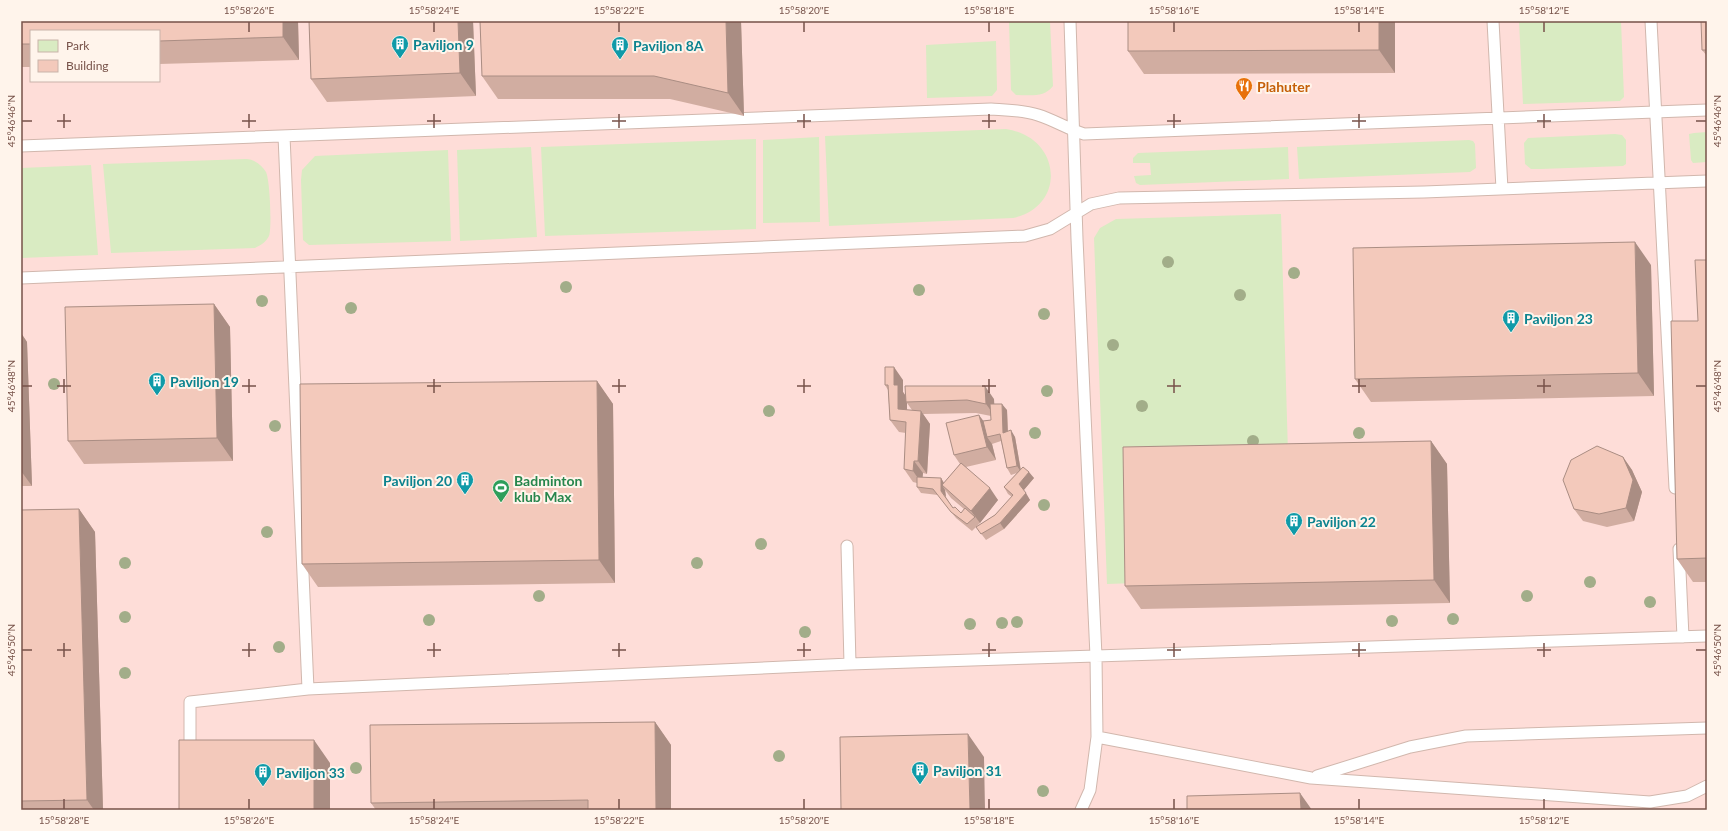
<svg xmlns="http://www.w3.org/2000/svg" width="1728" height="831" font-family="Lato,sans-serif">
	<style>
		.commercial { fill: #feddd8; fill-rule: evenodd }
		.green { fill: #d9ebc2 }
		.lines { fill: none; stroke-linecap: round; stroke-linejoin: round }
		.service-casing { stroke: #d1b7ad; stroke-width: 13 }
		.service { stroke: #fff; stroke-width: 11 }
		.tree { fill: #a2ad89 }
		.wall { fill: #d1ada1; fill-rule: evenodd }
		.shaded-wall { fill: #aa8d83 }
		.building { fill: #f3c9bb; stroke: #aa8d83 }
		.ticks { fill: none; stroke: #775249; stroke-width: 1.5 }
		.labels { text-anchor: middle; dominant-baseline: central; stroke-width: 4; stroke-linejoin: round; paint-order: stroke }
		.culture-label { font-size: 14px; font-weight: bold; fill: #0d838f; stroke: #fff4eb; text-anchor: start }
		.food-label { font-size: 14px; font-weight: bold; fill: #c56008; stroke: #fff4eb; text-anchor: start }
		.leisure-label { font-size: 14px; font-weight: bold; fill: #27864d; stroke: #fff4eb; text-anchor: start }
		.neatline { fill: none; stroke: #775249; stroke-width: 1.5 }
		.ticks-label { font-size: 10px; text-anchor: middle; fill: #775249 }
	</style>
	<rect width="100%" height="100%" fill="#fdf0e5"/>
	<path class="commercial" d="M21 21H1707V810H21ZM31 31H159V81H31Z"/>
	<path class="green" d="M1009 21H1050L1053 86C1044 98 1030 95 1016 95L1011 90Z
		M1519 21H1621L1624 97 1620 101 1523 104Z
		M996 41 997 90 992 96 927 98 926 45Z
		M1006 129C1062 137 1067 207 1013 218L829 226 825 136Z
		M1707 132V162L1693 163 1691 160 1689 134 1694 133Z
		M1615 134 1622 135 1626 140V164L1623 166 1541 169H1531L1525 164 1524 143 1528 138Z
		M819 137 820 222 763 223V140Z
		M756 139V229L545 236 541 147Z
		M1469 140 1473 141 1475 144 1476 168 1470 172 1299 179 1297 147Z
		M531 147 537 237 460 241 457 150Z
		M1288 147 1289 179 1140 185 1136 183 1134 176 1151 175 1150 163H1133V158L1138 153Z
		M448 150 451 241 309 245 303 240 301 180 302 170 315 156Z
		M246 159C254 159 262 165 266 172 270 180 272 228 269 236 266 242 261 245 255 248L111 253 103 164Z
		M91 165 98 255 21 258V168Z
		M1281 214 1288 453 1136 583 1107 584 1094 238 1100 228 1116 219Z"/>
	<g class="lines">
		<defs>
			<path id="service" d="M1070 21 1077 239 1096 656 1707 636
				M1493 21 1502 189
				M1651 21 1675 488
				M284 136 308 689
				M21 146 991 109C1007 110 1023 110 1038 115 1054 120 1068 129 1084 134L1707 110
				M21 278 1025 236 1050 229 1091 204 1119 198 1424 192 1707 181
				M847 546 850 664
				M1679 549 1683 637
				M1097 737 1311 778 1650 802 1687 796 1707 786
				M190 755V702L308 689 850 664 1096 656 1097 737 1090 790 1081 810
				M1317 776 1410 747 1466 736 1707 728"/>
		</defs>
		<use href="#service" class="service-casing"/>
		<use href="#service" class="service"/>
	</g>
	<g class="tree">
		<circle cx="1168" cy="262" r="6"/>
		<circle cx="1294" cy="273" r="6"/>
		<circle cx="566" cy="287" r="6"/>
		<circle cx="919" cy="290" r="6"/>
		<circle cx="1240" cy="295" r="6"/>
		<circle cx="262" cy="301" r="6"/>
		<circle cx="351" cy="308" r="6"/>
		<circle cx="1044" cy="314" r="6"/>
		<circle cx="1113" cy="345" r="6"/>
		<circle cx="54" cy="384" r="6"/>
		<circle cx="1047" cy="391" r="6"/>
		<circle cx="1142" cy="406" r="6"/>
		<circle cx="769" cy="411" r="6"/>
		<circle cx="275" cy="426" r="6"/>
		<circle cx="1035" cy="433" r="6"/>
		<circle cx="1359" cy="433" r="6"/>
		<circle cx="1253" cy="441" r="6"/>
		<circle cx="1044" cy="505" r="6"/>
		<circle cx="267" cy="532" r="6"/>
		<circle cx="761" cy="544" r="6"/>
		<circle cx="125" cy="563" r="6"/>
		<circle cx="697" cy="563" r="6"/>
		<circle cx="1590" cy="582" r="6"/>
		<circle cx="539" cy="596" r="6"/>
		<circle cx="1527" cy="596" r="6"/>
		<circle cx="1650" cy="602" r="6"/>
		<circle cx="125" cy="617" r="6"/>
		<circle cx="1453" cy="619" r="6"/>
		<circle cx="429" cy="620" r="6"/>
		<circle cx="1392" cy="621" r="6"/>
		<circle cx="1017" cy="622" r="6"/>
		<circle cx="1002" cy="623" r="6"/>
		<circle cx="970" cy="624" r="6"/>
		<circle cx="805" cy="632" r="6"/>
		<circle cx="279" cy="647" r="6"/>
		<circle cx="125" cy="673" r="6"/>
		<circle cx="779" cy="756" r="6"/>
		<circle cx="356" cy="768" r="6"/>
		<circle cx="1043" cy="791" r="6"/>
	</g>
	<path class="wall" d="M21 21H298L299 60 159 64V31H31V67H21Z
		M309 21H473L476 96 327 102 311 79Z
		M480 21H741L744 116 670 99H498L482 76Z
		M1128 21H1395V73L1144 74 1128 51Z
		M1707 21V56L1702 50Z
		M1707 260V582H1693L1677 559 1698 321Z
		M1651 265 1654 396 1371 402 1355 379Z
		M214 304 230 327 233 461 84 464 68 441Z
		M21 333 27 342 32 486H21Z
		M903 380V392L906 396 994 399V404L1007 410 1008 431 1015 437 1021 470 1034 478 1023 491 1030 500 1004 529 986 540 976 527 995 515 1012 497 1008 494 1004 487 1017 473 1011 475 1007 468 1001 441 992 444 996 460 966 467 998 500 980 523 972 531 956 518 938 495 921 493 917 487V483L913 482 904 469 906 433 899 432 890 420 888 390 885 385ZM907 403 912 410H907ZM976 413 991 416V420L983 421 954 455 960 464 944 483 941 478H922L923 473 927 474 930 424 923 414ZM945 490 951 498 964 509 961 513 953 508 946 497Z
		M597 381 613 404 615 583 318 587 302 564Z
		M1431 441 1447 464 1450 603 1141 609 1125 586Z
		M1623 457 1632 470 1642 492 1634 521 1607 527 1583 521 1574 509Z
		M79 509 95 532 103 810H21V510Z
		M655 722 671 745V810H376L371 803Z"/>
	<path class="shaded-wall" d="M283 21H298L299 60 283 37Z
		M458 21H473L476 96 460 73Z
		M726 21H741L744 116 728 93Z
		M1379 21H1395V73L1379 50Z
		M1635 242 1651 265 1654 396 1638 373Z
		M214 304 230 327 233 461 217 438Z
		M21 333 27 342 32 486 21 471Z
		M894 367 903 380V392L907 398 906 402 907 403V422L898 409 894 385Z
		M597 381 613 404 615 583 599 560Z
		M985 386 994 399 995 416 986 404Z
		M1002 404 1007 410 1008 439 1003 433Z
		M921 411 930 424 927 474 918 461Z
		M979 415 988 427 987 437 992 444 996 460 987 447Z
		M1011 430 1015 437 1021 472 1017 466Z
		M1431 441 1447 464 1450 603 1434 580Z
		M1623 457 1632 470 1642 492 1634 521 1626 508Z
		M914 461 923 473 922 484 913 471Z
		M1029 472 1034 478 1023 491 1019 484Z
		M941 478 945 485H942L945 490 946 497 941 491Z
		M990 488 998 500 980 523 971 511Z
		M1026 493 1030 500 1004 529 1000 523Z
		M79 509 95 532 103 810H94L87 800Z
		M655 722 671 745V810H656Z
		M968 734 984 757 985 810H970Z
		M314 740 330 763V810H314Z
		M1300 793 1312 810H1301Z"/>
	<path class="building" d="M21 21H283V37L159 41V31H31V44H21Z
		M309 21H458L460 73 311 79Z
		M480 21H726L728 93 654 76H482Z
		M1128 21H1379V50L1128 51Z
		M1701 21H1707V50H1702Z
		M1635 242 1638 373 1355 379 1353 248Z
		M1695 260H1707V558L1677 559 1671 321H1698Z
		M214 304 217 438 68 441 65 307Z
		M885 367H894V385H898V409L921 411 918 461H914L913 471 904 469 906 422 890 420 888 385H885Z
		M597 381 599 560 302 564 300 384Z
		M905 386H985L986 404 967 400 906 402Z
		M990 404H1002L1003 433 1011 430 1017 466 1007 468 1000 434 987 437 983 421 991 420Z
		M979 415 987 447 954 455 946 423Z
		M1431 441 1434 580 1125 586 1123 447Z
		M1597 446 1623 457 1633 480 1626 508 1599 514 1574 509 1563 480 1571 460Z
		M961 463 990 488 971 511 942 485Z
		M1023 467 1029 472 1019 484 1026 493 1000 523 981 534 976 527 995 515 1013 495 1004 487Z
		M917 477 941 478V491L953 508 955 507 961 513 965 508 975 517 967 524 951 512 933 489 917 487Z
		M79 509 87 800 21 801V510Z
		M655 722 656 810H588V800L371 803 370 725Z
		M968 734 970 810H841L840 737Z
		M179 740H314V810H179Z
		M1300 793 1301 810H1187V796Z"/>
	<path class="ticks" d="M249 22V32M434 22V32M619 22V32M804 22V32M989 22V32M1174 22V32M1359 22V32M1544 22V32M64 114V128M249 114V128M434 114V128M619 114V128M804 114V128M989 114V128M1174 114V128M1359 114V128M1544 114V128M22 121H32M57 121H71M242 121H256M427 121H441M612 121H626M797 121H811M982 121H996M1167 121H1181M1352 121H1366M1537 121H1551M1696 121H1706M64 379V393M249 379V393M434 379V393M619 379V393M804 379V393M989 379V393M1174 379V393M1359 379V393M1544 379V393M22 386H32M57 386H71M242 386H256M427 386H441M612 386H626M797 386H811M982 386H996M1167 386H1181M1352 386H1366M1537 386H1551M1696 386H1706M64 643V657M249 643V657M434 643V657M619 643V657M804 643V657M989 643V657M1174 643V657M1359 643V657M1544 643V657M22 650H32M57 650H71M242 650H256M427 650H441M612 650H626M797 650H811M982 650H996M1167 650H1181M1352 650H1366M1537 650H1551M1696 650H1706M64 799V809M249 799V809M434 799V809M619 799V809M804 799V809M989 799V809M1174 799V809M1359 799V809M1544 799V809"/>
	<defs>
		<symbol id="building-pin" viewBox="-11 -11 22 30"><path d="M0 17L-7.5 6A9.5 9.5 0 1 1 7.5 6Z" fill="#0f9aa8" stroke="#fff4eb"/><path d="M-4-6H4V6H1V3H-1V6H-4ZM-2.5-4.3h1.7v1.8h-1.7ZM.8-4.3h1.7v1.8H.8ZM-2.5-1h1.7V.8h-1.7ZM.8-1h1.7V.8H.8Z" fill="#fff"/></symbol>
		<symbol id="restaurant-pin" viewBox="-11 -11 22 30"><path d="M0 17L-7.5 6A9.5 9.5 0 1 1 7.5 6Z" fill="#e8710a" stroke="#fff4eb"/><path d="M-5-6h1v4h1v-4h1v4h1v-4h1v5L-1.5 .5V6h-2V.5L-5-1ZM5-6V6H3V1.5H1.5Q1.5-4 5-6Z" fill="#fff"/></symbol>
		<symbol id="stadium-pin" viewBox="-11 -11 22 30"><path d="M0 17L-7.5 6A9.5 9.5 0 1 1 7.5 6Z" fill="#2e9e5b" stroke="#fff4eb"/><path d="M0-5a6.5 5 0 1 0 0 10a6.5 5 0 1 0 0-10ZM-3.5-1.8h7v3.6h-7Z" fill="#fff"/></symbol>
	</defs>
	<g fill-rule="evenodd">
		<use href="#building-pin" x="390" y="34" width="20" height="27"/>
		<use href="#building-pin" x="610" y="35" width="20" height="27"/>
		<use href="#restaurant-pin" x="1234" y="76" width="20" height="27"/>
		<use href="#building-pin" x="1501" y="308" width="20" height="27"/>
		<use href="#building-pin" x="147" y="371" width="20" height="27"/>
		<use href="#building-pin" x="455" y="470" width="20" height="27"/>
		<use href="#stadium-pin" x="491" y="478" width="20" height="27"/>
		<use href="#building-pin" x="1284" y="511" width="20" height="27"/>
		<use href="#building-pin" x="910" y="760" width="20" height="27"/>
		<use href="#building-pin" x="253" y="762" width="20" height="27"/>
	</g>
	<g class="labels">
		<g class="culture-label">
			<text x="413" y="44">Paviljon 9</text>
			<text x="633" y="45">Paviljon 8A</text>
			<text x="1524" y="318">Paviljon 23</text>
			<text x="170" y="381">Paviljon 19</text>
			<text x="452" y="480" text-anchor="end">Paviljon 20</text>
			<text x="1307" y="521">Paviljon 22</text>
			<text x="933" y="770">Paviljon 31</text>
			<text x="276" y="772">Paviljon 33</text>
		</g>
		<g class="food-label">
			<text x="1257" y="86">Plahuter</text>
		</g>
		<g class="leisure-label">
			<text x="514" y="480">Badminton<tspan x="514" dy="16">klub Max</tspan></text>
		</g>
	</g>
	<rect width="1728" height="831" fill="none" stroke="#fff4eb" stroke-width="44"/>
	<rect x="30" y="30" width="130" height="52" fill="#fff4eb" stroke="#c9b3aa"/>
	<rect x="38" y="40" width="20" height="12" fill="#d9ebc2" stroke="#c9b3aa"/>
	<text x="66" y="50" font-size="12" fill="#775249">Park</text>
	<rect x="38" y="60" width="20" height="12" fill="#f3c9bb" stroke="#c9b3aa"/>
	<text x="66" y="70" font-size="12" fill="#775249">Building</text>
	<rect x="22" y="22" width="1684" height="787" class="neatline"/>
	<g class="ticks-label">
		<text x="249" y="14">15°58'26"E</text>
		<text x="434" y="14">15°58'24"E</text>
		<text x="619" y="14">15°58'22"E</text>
		<text x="804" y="14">15°58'20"E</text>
		<text x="989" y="14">15°58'18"E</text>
		<text x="1174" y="14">15°58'16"E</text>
		<text x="1359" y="14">15°58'14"E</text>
		<text x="1544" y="14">15°58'12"E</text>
		<text transform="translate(1717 121) rotate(-90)" y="4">45°46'46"N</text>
		<text transform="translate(11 121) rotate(-90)" y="4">45°46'46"N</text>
		<text transform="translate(1717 386) rotate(-90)" y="4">45°46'48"N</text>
		<text transform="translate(11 386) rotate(-90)" y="4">45°46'48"N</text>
		<text transform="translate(1717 650) rotate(-90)" y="4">45°46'50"N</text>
		<text transform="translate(11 650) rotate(-90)" y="4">45°46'50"N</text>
		<text x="64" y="824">15°58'28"E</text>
		<text x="249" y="824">15°58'26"E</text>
		<text x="434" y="824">15°58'24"E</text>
		<text x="619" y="824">15°58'22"E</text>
		<text x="804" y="824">15°58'20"E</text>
		<text x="989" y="824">15°58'18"E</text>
		<text x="1174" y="824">15°58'16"E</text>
		<text x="1359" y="824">15°58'14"E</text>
		<text x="1544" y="824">15°58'12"E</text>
	</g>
</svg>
